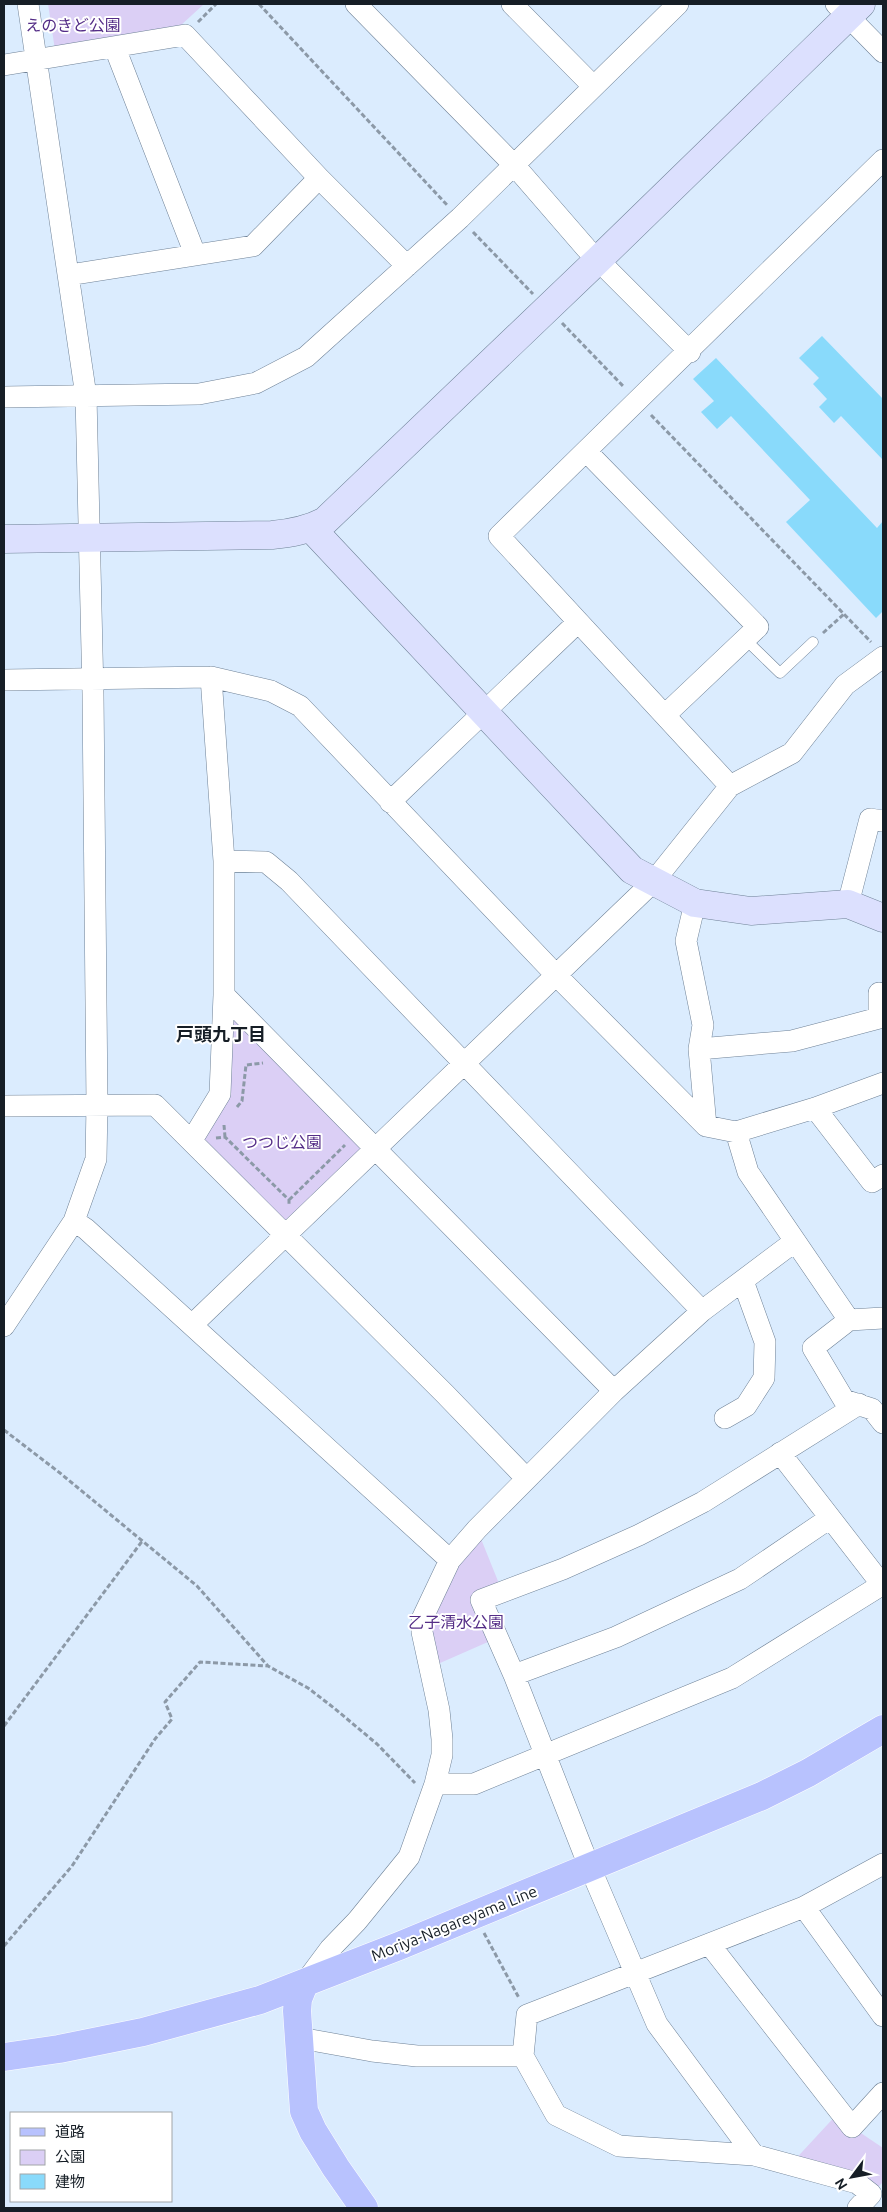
<svg xmlns="http://www.w3.org/2000/svg" width="887" height="2212" font-family="Ubuntu,'Noto Sans JP',sans-serif">
	<style>
		.green { fill: #dbcff5 }
		.building { fill: #89dafb }
		.lines { fill: none; stroke-linecap: round; stroke-linejoin: round }
		.lane-casing { stroke: #6f8297; stroke-width: 11 }
		.street-casing { stroke: #6f8297; stroke-width: 22 }
		.secondary-casing { stroke: #6f8297; stroke-width: 29 }
		.primary-casing { stroke: #fff; stroke-width: 29 }
		.path { stroke: #8c99a7; stroke-width: 3; stroke-dasharray: 5 2.5; stroke-linecap: butt }
		.lane { stroke: #fff; stroke-width: 10 }
		.street { stroke: #fff; stroke-width: 21 }
		.secondary { stroke: #dce0fe; stroke-width: 28 }
		.primary { stroke: #b8c2fe; stroke-width: 28 }
		.labels { text-anchor: middle; dominant-baseline: central; stroke-width: 4; stroke-linejoin: round; paint-order: stroke }
		.park-label { font-size: 16px; fill: #542d87; stroke: #fff }
		.street-label { font-size: 16px; fill: #161e26; stroke: #fff }
		.neighbourhood-label { font-size: 18px; font-weight: bold; fill: #161e26; stroke: #fff }
	</style>
	<rect width="100%" height="100%" fill="#dbecfe"/>
	<path class="green" d="M48 4H204L179 27 55 50Z
		M224 995 376 1148 286 1235 192 1140 220 1094Z
		M477 1529 502 1591 481 1600 497 1638 431 1667 422 1632Z
		M840 2111 852 2127 883 2148V2182L871 2194 790 2165Z"/>
	<path class="building" d="M822 336 883 399V460L841 416 834 423 819 407 827 399 813 384 819 378 799 358Z
		M716 358 877 528 883 521V611L876 618 786 522 810 500 731 416 717 429 701 412 714 401 693 379Z"/>
	<g class="lines">
		<defs>
			<path id="lane" d="M745 639 780 673 813 642"/>
			<path id="street" d="M356 4 514 165 586 248 690 352
				M512 4 593 86
				M836 4 883 52
				M115 48 195 254
				M4 65 185 35 319 178 407 266
				M69 275 253 246 319 178
				M4 397 199 394 256 383 306 357 460 218 678 4
				M586 451 758 627 665 715
				M4 680 211 677 271 691 300 706 557 976 706 1126 736 1132 815 1108 883 1083
				M730 786 499 536 883 160
				M390 802 578 622
				M224 861 266 862 289 881 702 1311
				M695 903 686 941 703 1025 699 1049 706 1126
				M848 904 870 819 883 821
				M224 995 614 1391
				M699 1049 792 1041 879 1018V993
				M4 1106 155 1105 445 1394 526 1478
				M815 1108 872 1182 883 1175
				M736 1132 748 1172 849 1320 883 1318
				M192 1140 220 1094 224 995V861L211 677
				M74 1221 86 1229 450 1560
				M849 1320 813 1348 844 1400 872 1409 883 1423
				M193 1324 654 881 730 786 792 753 845 685 883 657
				M4 1326 74 1221 96 1159 97 1105 93 694 86 396 28 4
				M725 1418 746 1406 764 1378 765 1342 743 1281
				M780 1453 883 1586
				M514 1675 616 1637 740 1579 830 1518
				M435 1784H474L732 1678 883 1584
				M804 1907 883 2016
				M710 1945 852 2127 883 2093
				M304 1984 330 1949 357 1921 409 1857 435 1784 442 1755V1739L439 1710 422 1632V1619L450 1560 477 1529 614 1391 702 1311 794 1242
				M300 2038 372 2051 417 2056H523
				M754 2155 619 2146 556 2115 523 2056 527 2015 804 1907 883 1864
				M858 2208 871 2194 857 2183 754 2155 657 2024 583 1851 514 1675 481 1600 563 1569 639 1535 703 1502 859 1404"/>
			<path id="secondary" d="M311 528 632 870 695 903 751 911 848 904 883 918
				M4 539 272 535C292 533 308 530 325 521L598 260 861 4"/>
			<path id="primary" d="M304 1984 298 1999 297 2011 304 2111 313 2131 336 2168 364 2208
				M4 2057 59 2049 143 2032 260 2000 399 1946 762 1796 808 1773 883 1729"/>
		</defs>
		<use href="#lane" class="lane-casing"/>
		<use href="#street" class="street-casing"/>
		<use href="#secondary" class="secondary-casing"/>
		<use href="#primary" class="primary-casing"/>
		<path class="path" d="M259 4 448 206
			M198 22 216 4
			M473 232 533 294
			M562 323 624 387
			M651 415 871 642
			M823 633 844 614
			M237 1107 242 1101 246 1065 263 1063
			M224 1125 225 1137
			M216 1138 225 1137 289 1200V1204
			M289 1200 345 1145
			M4 1430 60 1473 197 1586 268 1666 308 1688 334 1708 377 1744 415 1783
			M4 1726 143 1540
			M484 1933 519 1998
			M4 1946 72 1866 155 1739 172 1719 165 1702 200 1662 268 1666"/>
		<use href="#lane" class="lane"/>
		<use href="#street" class="street"/>
		<use href="#secondary" class="secondary"/>
		<use href="#primary" class="primary"/>
	</g>
	<g class="labels">
		<g class="park-label">
			<text x="73" y="25">えのきど公園</text>
			<text x="282" y="1142">つつじ公園</text>
			<text x="456" y="1622">乙子清水公園</text>
		</g>
		<g class="street-label">
			<text transform="translate(454 1923) rotate(-22)">Moriya-Nagareyama Line</text>
		</g>
		<g class="neighbourhood-label">
			<text x="221" y="1034">戸頭九丁目</text>
		</g>
	</g>
	<rect width="887" height="2212" fill="none" stroke="#161e26" stroke-width="10"/>
	<rect x="10" y="2112" width="162" height="90" fill="#ffffff" stroke="#a2a5a8"/>
	<rect x="20" y="2128" width="25" height="8" fill="#b8c2fe" stroke="#a2a5a8"/>
	<text x="55" y="2137" font-size="15" fill="#161e26">道路</text>
	<rect x="20" y="2150" width="25" height="15" fill="#dbcff5" stroke="#a2a5a8"/>
	<text x="55" y="2162" font-size="15" fill="#161e26">公園</text>
	<rect x="20" y="2174" width="25" height="15" fill="#89dafb" stroke="#a2a5a8"/>
	<text x="55" y="2187" font-size="15" fill="#161e26">建物</text>
	<g transform="translate(852 2177) rotate(238)" stroke="#ffffff" stroke-width="4" paint-order="stroke">
	<path d="M0-4L9 19L0 12L-9 19Z" fill="#161e26"/>
	<text y="-8" font-size="14" font-weight="bold" text-anchor="middle" fill="#161e26">N</text>
	</g>
</svg>
